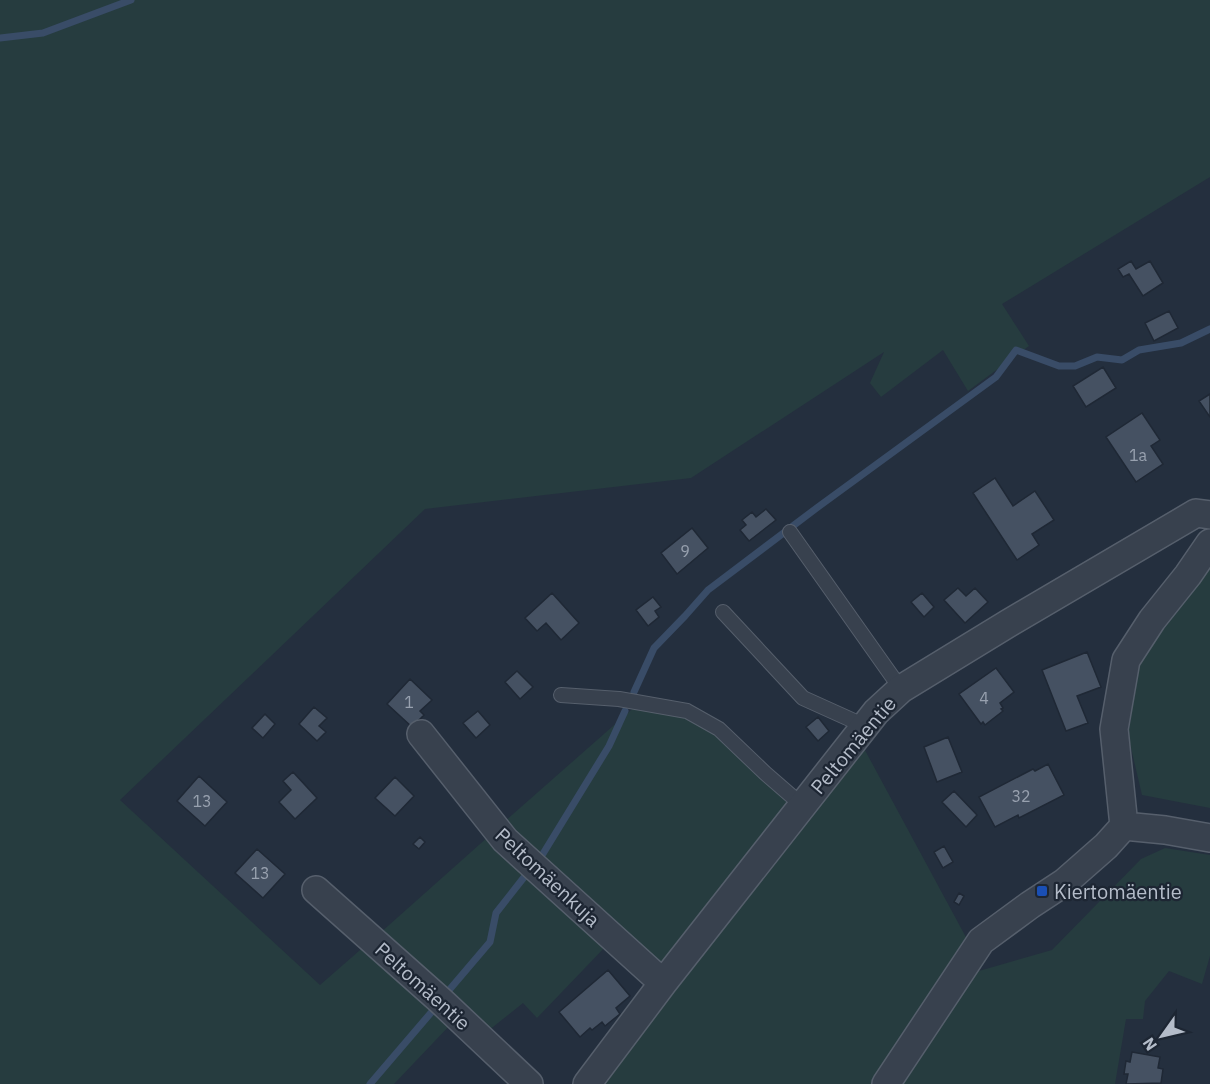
<svg xmlns="http://www.w3.org/2000/svg" width="1210" height="1084" font-family="'IBM Plex Sans',sans-serif">
	<style>
		.green { fill: #263c3f }
		.lines { fill: none; stroke-linecap: round; stroke-linejoin: round }
		.stream { stroke: #394c67; stroke-width: 7 }
		.building { fill: #455162; stroke: #1f2835; stroke-width: 1.5 }
		.lane-casing { stroke: #565f6c; stroke-width: 16 }
		.street-casing { stroke: #565f6c; stroke-width: 30 }
		.lane { stroke: #38414e; stroke-width: 14 }
		.street { stroke: #38414e; stroke-width: 27 }
		.transit-dot { fill: #1a4fb4; stroke: #1d2633; stroke-width: 2 }
		.labels { text-anchor: middle; dominant-baseline: central; stroke-width: 4.5; stroke-linejoin: round; paint-order: stroke }
		.number-label { font-size: 16px; fill: #98a1af }
		.street-label { font-size: 20px; fill: #b4bcc9; stroke: #1d2633 }
		.poi-label { font-size: 20px; fill: #b4bcc9; stroke: #1d2633; text-anchor: start }
	</style>
	<rect width="100%" height="100%" fill="#242f3e"/>
	<path class="green" d="M0 0H1210V177L1002 304 1029 346 968 391 943 350 881 397 870 383 884 352 691 478 425 509 120 800 320 985 367 944 452 1023 394 1084H0Z
		M1210 567V808L1142 795 1128 735 1140 661Z
		M638 704 684 717 715 733 794 805 661 971 504 822Z
		M860 741 968 941 877 1084H597Z
		M489 836 607 945 537 1018 523 1003 483 1035 379 934Z
		M1165 848 1210 855V956L1202 984 1169 971 1145 1001 1143 1019H1126L1115 1084H898L911 1059 979 971 1052 950 1141 859Z"/>
	<g class="lines">
		<path class="stream" d="M0 38 43 33 131 0
			M634 692 654 648 685 616 708 590 818 507 996 377 1016 350 1059 366H1075L1097 357 1122 360 1139 350 1181 343 1210 329
			M541 857 609 746 625 711
			M450 989 490 942 496 913 525 876
			M370 1084 435 1008"/>
	</g>
	<path class="building" d="M1131 261 1136 269 1150 261 1163 283 1143 296 1129 274 1123 277 1118 269Z
		M1169 311 1178 328 1154 341 1145 323Z
		M1103 367 1116 388 1086 407 1073 386Z
		M1210 394V417L1199 401Z
		M1142 413 1160 440 1151 446 1163 464 1136 482 1106 437Z
		M995 478 1013 506 1035 491 1054 520 1032 534 1039 545 1017 560 973 493Z
		M766 509 776 520 749 541 740 530 746 525 742 520 752 512 756 517Z
		M692 528 708 548 677 574 661 553Z
		M958 588 966 596 975 588 988 602 965 623 944 600Z
		M552 593 579 623 561 640 546 623 537 631 525 618Z
		M922 593 934 607 924 617 911 602Z
		M653 597 661 607 655 611 659 617 648 626 636 610Z
		M1087 652 1101 687 1077 696 1088 723 1066 731 1042 670Z
		M996 668 1014 692 1000 703 1003 708 1001 709 1003 711 985 725 983 722 981 724 959 694Z
		M517 671 533 687 520 699 505 682Z
		M410 679 432 700 420 711 424 715 412 727 387 704Z
		M314 707 327 718 319 726 326 732 317 741 299 724Z
		M478 711 490 725 476 738 463 723Z
		M265 714 275 724 263 738 252 728Z
		M818 717 829 731 818 741 806 727Z
		M948 737 962 772 937 782 924 747Z
		M1048 764 1064 795 1019 818 1018 815 995 827 979 797 1033 769 1035 771Z
		M293 772 317 798 295 819 279 802 291 790 283 781Z
		M199 776 227 802 205 826 177 801Z
		M395 777 414 796 395 816 375 798Z
		M954 791 977 815 966 827 942 802Z
		M420 837 425 842 419 849 413 844Z
		M944 846 953 862 943 868 934 852Z
		M257 849 285 874 263 898 235 873Z
		M959 893 964 896 959 905 954 902Z
		M608 970 630 996 616 1008 620 1014 605 1026 602 1022 592 1030 590 1028 580 1037 559 1012Z
		M1132 1052 1160 1057 1158 1068 1163 1069 1161 1083 1126 1084 1128 1074H1124L1126 1061 1130 1062Z"/>
	<g class="lines">
		<defs>
			<path id="lane" d="M790 532 901 689
				M723 612 803 698 865 726
				M561 695 619 699 687 711 719 729 765 773 803 806"/>
			<path id="street" d="M421 734 505 840 663 983
				M1124 826 1165 830 1210 838
				M316 890 441 1001 529 1084
				M587 1084 663 983 876 712 901 689 1009 623 1196 513 1210 515
				M886 1084 981 941 1030 905 1065 882 1106 846 1124 826 1114 729 1126 660 1152 620 1188 575 1210 543"/>
		</defs>
		<use href="#lane" class="lane-casing"/>
		<use href="#street" class="street-casing"/>
		<use href="#lane" class="lane"/>
		<use href="#street" class="street"/>
	</g>
	<rect class="transit-dot" x="1036" y="885" width="12" height="12" rx="3"/>
	<g class="labels">
		<g class="number-label">
			<text x="1138" y="455">1a</text>
			<text x="685" y="551">9</text>
			<text x="984" y="698">4</text>
			<text x="409" y="702">1</text>
			<text x="1021" y="796">32</text>
			<text x="202" y="801">13</text>
			<text x="260" y="873">13</text>
		</g>
		<g class="street-label">
			<text transform="translate(853 745) rotate(-50)">Peltomäentie</text>
			<text transform="translate(548 877) rotate(43)">Peltomäenkuja</text>
			<text transform="translate(423 986) rotate(42)">Peltomäentie</text>
		</g>
		<g class="poi-label">
			<text x="1054" y="891">Kiertomäentie</text>
		</g>
	</g>
	<g transform="translate(1162 1036) rotate(236)" stroke="#1d2633" stroke-width="4.5" paint-order="stroke">
	<path d="M0-4.5L10 22L0 15L-10 22Z" fill="#b4bcc9"/>
	<text y="-9" font-size="16" font-weight="bold" text-anchor="middle" fill="#b4bcc9">N</text>
	</g>
</svg>
